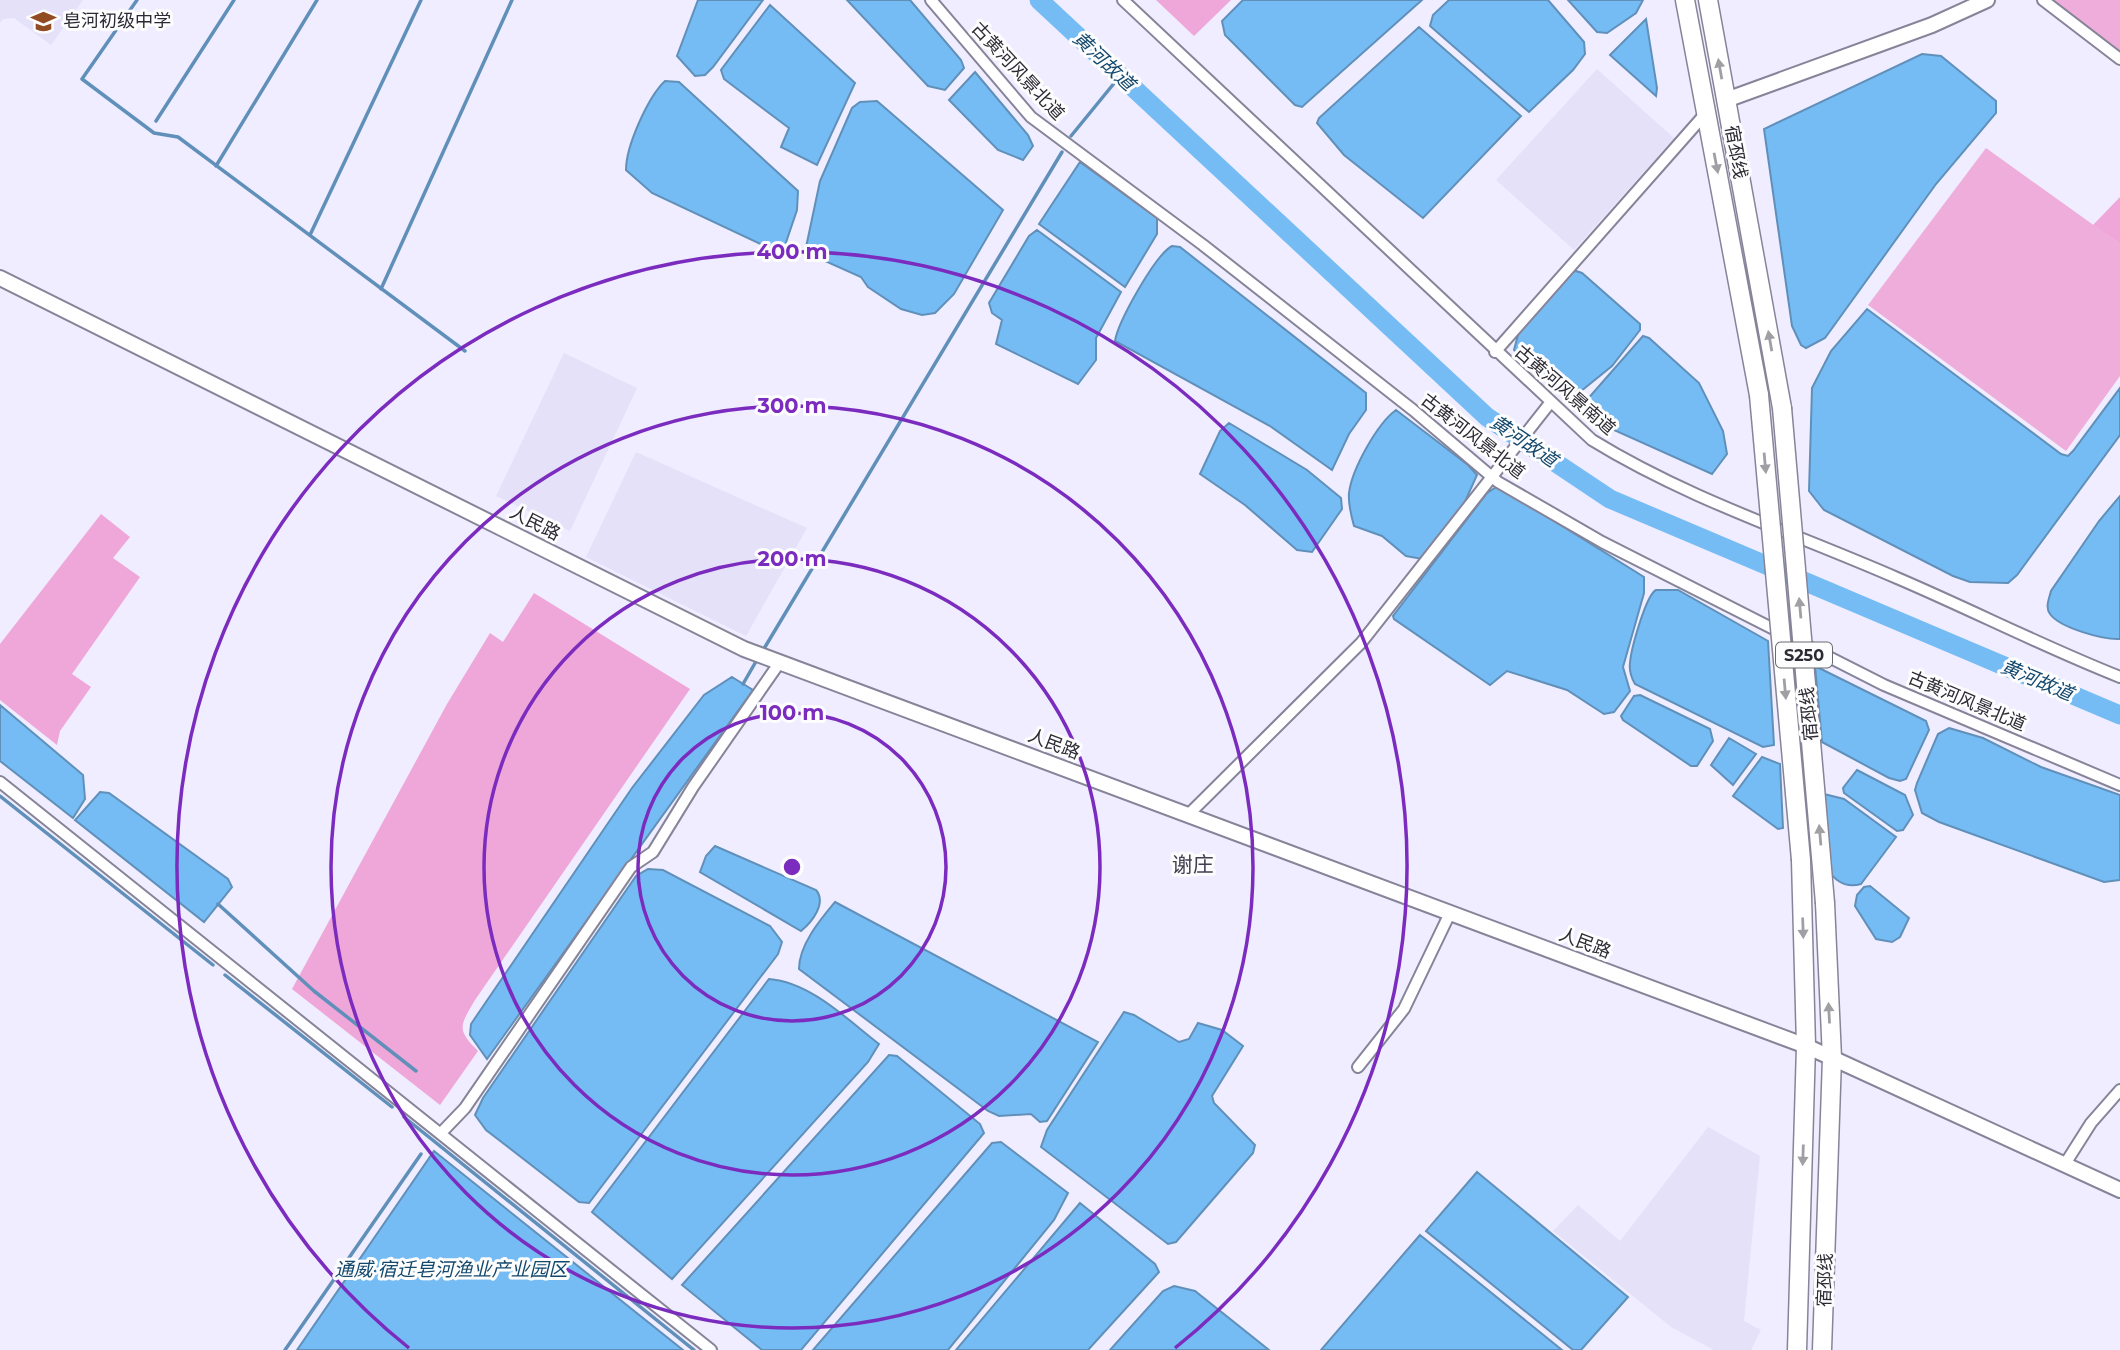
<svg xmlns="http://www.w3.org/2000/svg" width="2120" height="1350" font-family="Montserrat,'Noto Sans SC',sans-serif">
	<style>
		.built { fill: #e4e1f9 }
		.green { fill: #eeaddb }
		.forest { fill: #efa6d9 }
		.water { fill: #76bcf4; stroke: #6090ba; stroke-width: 2 }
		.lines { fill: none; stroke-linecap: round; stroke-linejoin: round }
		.stream { stroke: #6090ba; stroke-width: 3.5 }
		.river { stroke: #76bcf4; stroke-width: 19 }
		.minor-casing { stroke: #868498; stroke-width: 14 }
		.tertiary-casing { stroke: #868498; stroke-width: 18 }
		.primary-casing { stroke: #868498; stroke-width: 21 }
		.minor { stroke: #fff; stroke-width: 10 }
		.tertiary { stroke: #fff; stroke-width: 14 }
		.primary { stroke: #fff; stroke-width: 18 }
		.primary-bridge-casing { stroke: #868498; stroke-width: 21; stroke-linecap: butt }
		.primary-bridge { stroke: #fff; stroke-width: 18 }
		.oneway { fill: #a0a0a4 }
		.ring { fill: none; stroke: #7b2cbf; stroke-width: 3.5 }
		.labels { text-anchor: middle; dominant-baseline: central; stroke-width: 6; stroke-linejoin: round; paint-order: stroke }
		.shield { fill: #fdfdfd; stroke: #6b6a70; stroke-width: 2 }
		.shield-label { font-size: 16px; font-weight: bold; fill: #2c2b34 }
		.poi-label { font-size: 18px; fill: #2c2b34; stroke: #fdfdfd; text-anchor: start }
		.street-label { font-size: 18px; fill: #2c2b34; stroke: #fdfdfd }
		.water-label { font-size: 19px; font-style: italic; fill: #13486d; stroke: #fdfdfd }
		.quarter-label { font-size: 21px; fill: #413e50; stroke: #fdfdfd }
		.centre { fill: #7b2cbf; stroke: #fdfdfd; stroke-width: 3.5 }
		.ring-label { font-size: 21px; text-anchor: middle; font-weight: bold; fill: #7b2cbf; stroke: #fdfdfd; stroke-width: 6; stroke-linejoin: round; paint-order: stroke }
	</style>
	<rect width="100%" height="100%" fill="#efedff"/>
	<path class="built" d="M0 0H83L51 45 14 18 3 19 0 23Z
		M1597 69 1674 138 1574 250 1496 180Z
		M564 353 637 388 570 531 496 496Z
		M636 452 807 528 746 636 586 557Z
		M1708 1127 1760 1156 1744 1321 1761 1330 1751 1350H1714L1671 1327 1553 1231 1578 1205 1620 1241Z"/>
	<path class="green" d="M2053 0H2120V52Z
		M1986 148 2120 244V376L2066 451 1868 305Z"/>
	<path class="forest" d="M1156 0H1231L1194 36Z
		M2120 197V244L2093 225Z
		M101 514 130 537 113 558 140 577 72 674 91 687 60 731 57 745 0 700V644Z
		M534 593 690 689 475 1000C460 1026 456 1029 478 1051L440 1105 292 989 447 704 490 633 503 642Z"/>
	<path class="water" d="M698 0H763L713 67 705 75 695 76 677 56Z
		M847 0H910L961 60 964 68 945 90 928 86Z
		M1243 0H1422L1302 107 1295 105 1225 35 1222 21Z
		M1449 0H1548L1584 42 1585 54 1573 70 1529 112 1430 26 1433 15Z
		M1568 0H1643L1636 13 1607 33 1597 32Z
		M770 5 855 83 817 165 781 147 789 128 724 79 721 70Z
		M1646 19 1657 88 1656 96 1610 55Z
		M1419 27 1521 116 1423 218 1344 155 1317 123 1319 118Z
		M1922 54 1941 56 1996 101V113L1936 184 1825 338 1806 348 1801 345 1792 326 1764 129Z
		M975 72 1028 135 1033 146 1023 160 998 150 949 100Z
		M665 81 679 82 798 191 797 210 782 254 652 193 626 170C626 146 648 97 665 81Z
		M877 101 1003 210 954 294 935 313 922 315 901 309 868 287 861 277 805 252 820 181 852 108 860 102Z
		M1080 162 1157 218V234L1125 287 1039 224Z
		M1037 230 1121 292 1096 338V360L1078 384 996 344 1002 320 992 313 989 303 1029 236Z
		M1172 246 1180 247 1366 393V410L1349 434 1332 470 1270 426 1115 341C1118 322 1155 255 1172 246Z
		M1576 271 1582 273 1640 324V330L1612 366 1575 396 1563 394 1514 350 1519 331 1571 272Z
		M1867 309 2061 454 2068 456 2073 451 2120 388V435L2017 575 2008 583 1970 582 1953 576 1824 510 1809 491 1812 388 1831 351Z
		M1643 336 1649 338 1699 383 1723 431 1727 454 1712 474 1605 426 1585 402Z
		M1396 410 1468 465 1477 475 1459 515 1422 559 1406 556 1382 536 1354 526C1351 515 1348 504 1349 493 1352 469 1377 424 1396 410Z
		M1229 423 1307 470 1341 498 1342 509 1312 552 1297 550 1245 505 1200 474 1220 431Z
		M1498 486 1644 577V593L1623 667 1630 691 1614 712 1604 714 1567 690 1507 671 1490 685 1394 619 1393 616 1487 493Z
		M2120 496V639C2104 640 2060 628 2050 614 2045 607 2049 599 2051 591L2099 521Z
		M1656 590H1678L1768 641 1774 745 1763 747 1635 684C1631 677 1629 671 1630 663 1631 649 1646 595 1656 590Z
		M1815 666 1926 721 1929 730 1906 779 1900 781 1889 778 1822 742Z
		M732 677 753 690 487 1059 470 1035 471 1024 632 788 704 695Z
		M1640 695 1710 729 1713 741 1697 766H1691L1623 720 1621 716 1634 696Z
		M0 705 83 775 85 799 73 818 0 761Z
		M1949 728 1983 738 2041 767 2120 795V880L2104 882 1939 822 1922 813 1915 790 1917 783 1938 734Z
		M1729 738 1756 754 1733 785 1711 765Z
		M1762 757 1780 764 1783 828 1778 829 1733 796Z
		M1857 770 1905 795 1913 815 1903 830 1897 831 1844 793 1843 788Z
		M100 792 109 793 228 879 232 887 204 922 75 820Z
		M1824 794 1844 799 1896 837 1861 884C1847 888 1836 882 1828 870Z
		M715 846 816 890C827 903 812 922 801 931L700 872 706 856Z
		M648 869 663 870 770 926 782 942 778 954 589 1203 579 1202 486 1130 475 1115 483 1098 636 876Z
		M1870 886 1909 918 1900 937 1892 942 1876 939 1855 906 1857 895 1864 887Z
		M835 902 1098 1042 1047 1121 1040 1122 1031 1114 999 1116 988 1111 799 969C799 945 820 920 835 902Z
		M769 979C810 982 848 1020 879 1044L868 1062 672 1279 592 1212Z
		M1124 1012 1134 1015 1179 1042 1189 1039 1198 1023 1222 1030 1243 1046 1212 1096 1214 1103 1255 1145 1253 1153 1176 1242 1168 1244 1041 1147 1047 1130Z
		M889 1055 897 1056 980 1124 984 1133 801 1350H762L682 1285Z
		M1001 1142 1068 1193 1054 1220 948 1350H813L992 1143Z
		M434 1151 464 1175 683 1350H297Z
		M1477 1172 1628 1297 1581 1350H1573L1426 1231Z
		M1080 1203 1155 1264 1159 1272 1088 1350H956Z
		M1420 1235 1562 1350H1321Z
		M1174 1286 1195 1291 1269 1350H1110L1163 1291Z"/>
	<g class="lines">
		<path class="stream" d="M137 0 82 79 154 133 178 137 465 351
			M156 121 234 0
			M1071 136 1120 76
			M216 166 317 0
			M310 235 421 0
			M381 289 512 0
			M762 652 1062 152
			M743 684 758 658
			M0 796 213 965
			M218 904 314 991 416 1071
			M225 975 392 1107
			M404 1117 694 1350
			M285 1350 421 1154"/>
		<path class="river" d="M1039 0 1487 417 1610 499 2120 715"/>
		<defs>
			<path id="minor" d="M931 0 1031 117 1203 245 1413 410 1498 482 1602 542 1884 685 2120 785
				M1123 0 1592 440C1688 499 1794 533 1897 578 1972 610 2044 647 2120 677
				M2043 0 2120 59
				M1495 352 1706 113
				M0 782 711 1350
				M1188 815 1361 643 1550 403
				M1358 1067 1404 1009 1450 913
				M441 1133 465 1108 631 867 653 852 693 787 780 662
				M2065 1164 2091 1123 2120 1090"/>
			<path id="tertiary" d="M1726 100 1932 25 1987 0
				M0 278 744 649 1806 1046 2120 1190"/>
			<path id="primary" d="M1685 0 1759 395
				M1708 0 1782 408
				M1797 1350 1806 1046 1801 860
				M1822 1350 1832 1058 1825 903"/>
		</defs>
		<use href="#minor" class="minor-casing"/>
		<use href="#tertiary" class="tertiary-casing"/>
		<use href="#primary" class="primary-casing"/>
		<use href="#minor" class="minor"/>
		<use href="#tertiary" class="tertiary"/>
		<use href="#primary" class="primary"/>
		<defs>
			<path id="primary-bridge" d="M1759 395 1801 860
				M1782 408 1825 903"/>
		</defs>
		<use href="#primary-bridge" class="primary-bridge-casing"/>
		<use href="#primary-bridge" class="primary-bridge"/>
	</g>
	<defs><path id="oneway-solid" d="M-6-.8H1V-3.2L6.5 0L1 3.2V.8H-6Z" transform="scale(1.75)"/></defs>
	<g class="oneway">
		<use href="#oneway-solid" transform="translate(1720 69) rotate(-100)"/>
		<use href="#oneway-solid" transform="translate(1716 163) rotate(79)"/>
		<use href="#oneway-solid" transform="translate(1770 341) rotate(-100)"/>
		<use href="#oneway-solid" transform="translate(1765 463) rotate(85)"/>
		<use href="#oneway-solid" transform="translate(1800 608) rotate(-95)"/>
		<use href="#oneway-solid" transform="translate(1785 689) rotate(85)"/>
		<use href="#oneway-solid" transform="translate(1820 835) rotate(-95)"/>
		<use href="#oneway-solid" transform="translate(1803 928) rotate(88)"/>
		<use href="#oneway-solid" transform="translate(1829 1013) rotate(-93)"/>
		<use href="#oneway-solid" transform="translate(1803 1155) rotate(92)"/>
	</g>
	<g class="ring">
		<circle cx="792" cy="867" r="154"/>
		<circle cx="792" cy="867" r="308"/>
		<circle cx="792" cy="867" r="461"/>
		<path d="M409 1348A615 615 0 1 1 1175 1348"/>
	</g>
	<defs>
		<symbol id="school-bare" viewBox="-9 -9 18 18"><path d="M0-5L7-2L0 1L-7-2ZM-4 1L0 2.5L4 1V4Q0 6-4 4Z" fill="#924c23" stroke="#fdfdfd" stroke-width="2.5" paint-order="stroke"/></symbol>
	</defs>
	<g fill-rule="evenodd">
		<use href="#school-bare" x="26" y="4" width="35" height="35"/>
	</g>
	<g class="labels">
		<rect class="shield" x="1776" y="642.5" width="56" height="25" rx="5"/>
		<g class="shield-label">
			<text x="1804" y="655">S250</text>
		</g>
		<g class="poi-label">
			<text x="63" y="21">皂河初级中学</text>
		</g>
		<g class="street-label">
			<text transform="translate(1018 71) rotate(47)">古黄河风景北道</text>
			<text transform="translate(1736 152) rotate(80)">宿邳线</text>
			<text transform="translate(1565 390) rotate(41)">古黄河风景南道</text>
			<text transform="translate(1473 436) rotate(38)">古黄河风景北道</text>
			<text transform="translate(535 523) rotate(27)">人民路</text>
			<text transform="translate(1967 701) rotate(23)">古黄河风景北道</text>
			<text transform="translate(1809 714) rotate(-95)">宿邳线</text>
			<text transform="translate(1054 744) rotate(21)">人民路</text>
			<text transform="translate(1585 943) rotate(21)">人民路</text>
			<text transform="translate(1825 1280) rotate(-88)">宿邳线</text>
		</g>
		<g class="water-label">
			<text transform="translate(1104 61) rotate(43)">黄河故道</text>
			<text transform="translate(1524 441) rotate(34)">黄河故道</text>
			<text transform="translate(2037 680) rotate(23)">黄河故道</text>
			<text x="451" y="1269">通威·宿迁皂河渔业产业园区</text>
		</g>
		<g class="quarter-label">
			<text x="1193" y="864">谢庄</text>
		</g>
	</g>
	<circle cx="792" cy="867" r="10" class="centre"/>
	<g class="ring-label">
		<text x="792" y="259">400 m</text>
		<text x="792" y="413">300 m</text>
		<text x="792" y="566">200 m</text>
		<text x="792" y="720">100 m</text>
	</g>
</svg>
